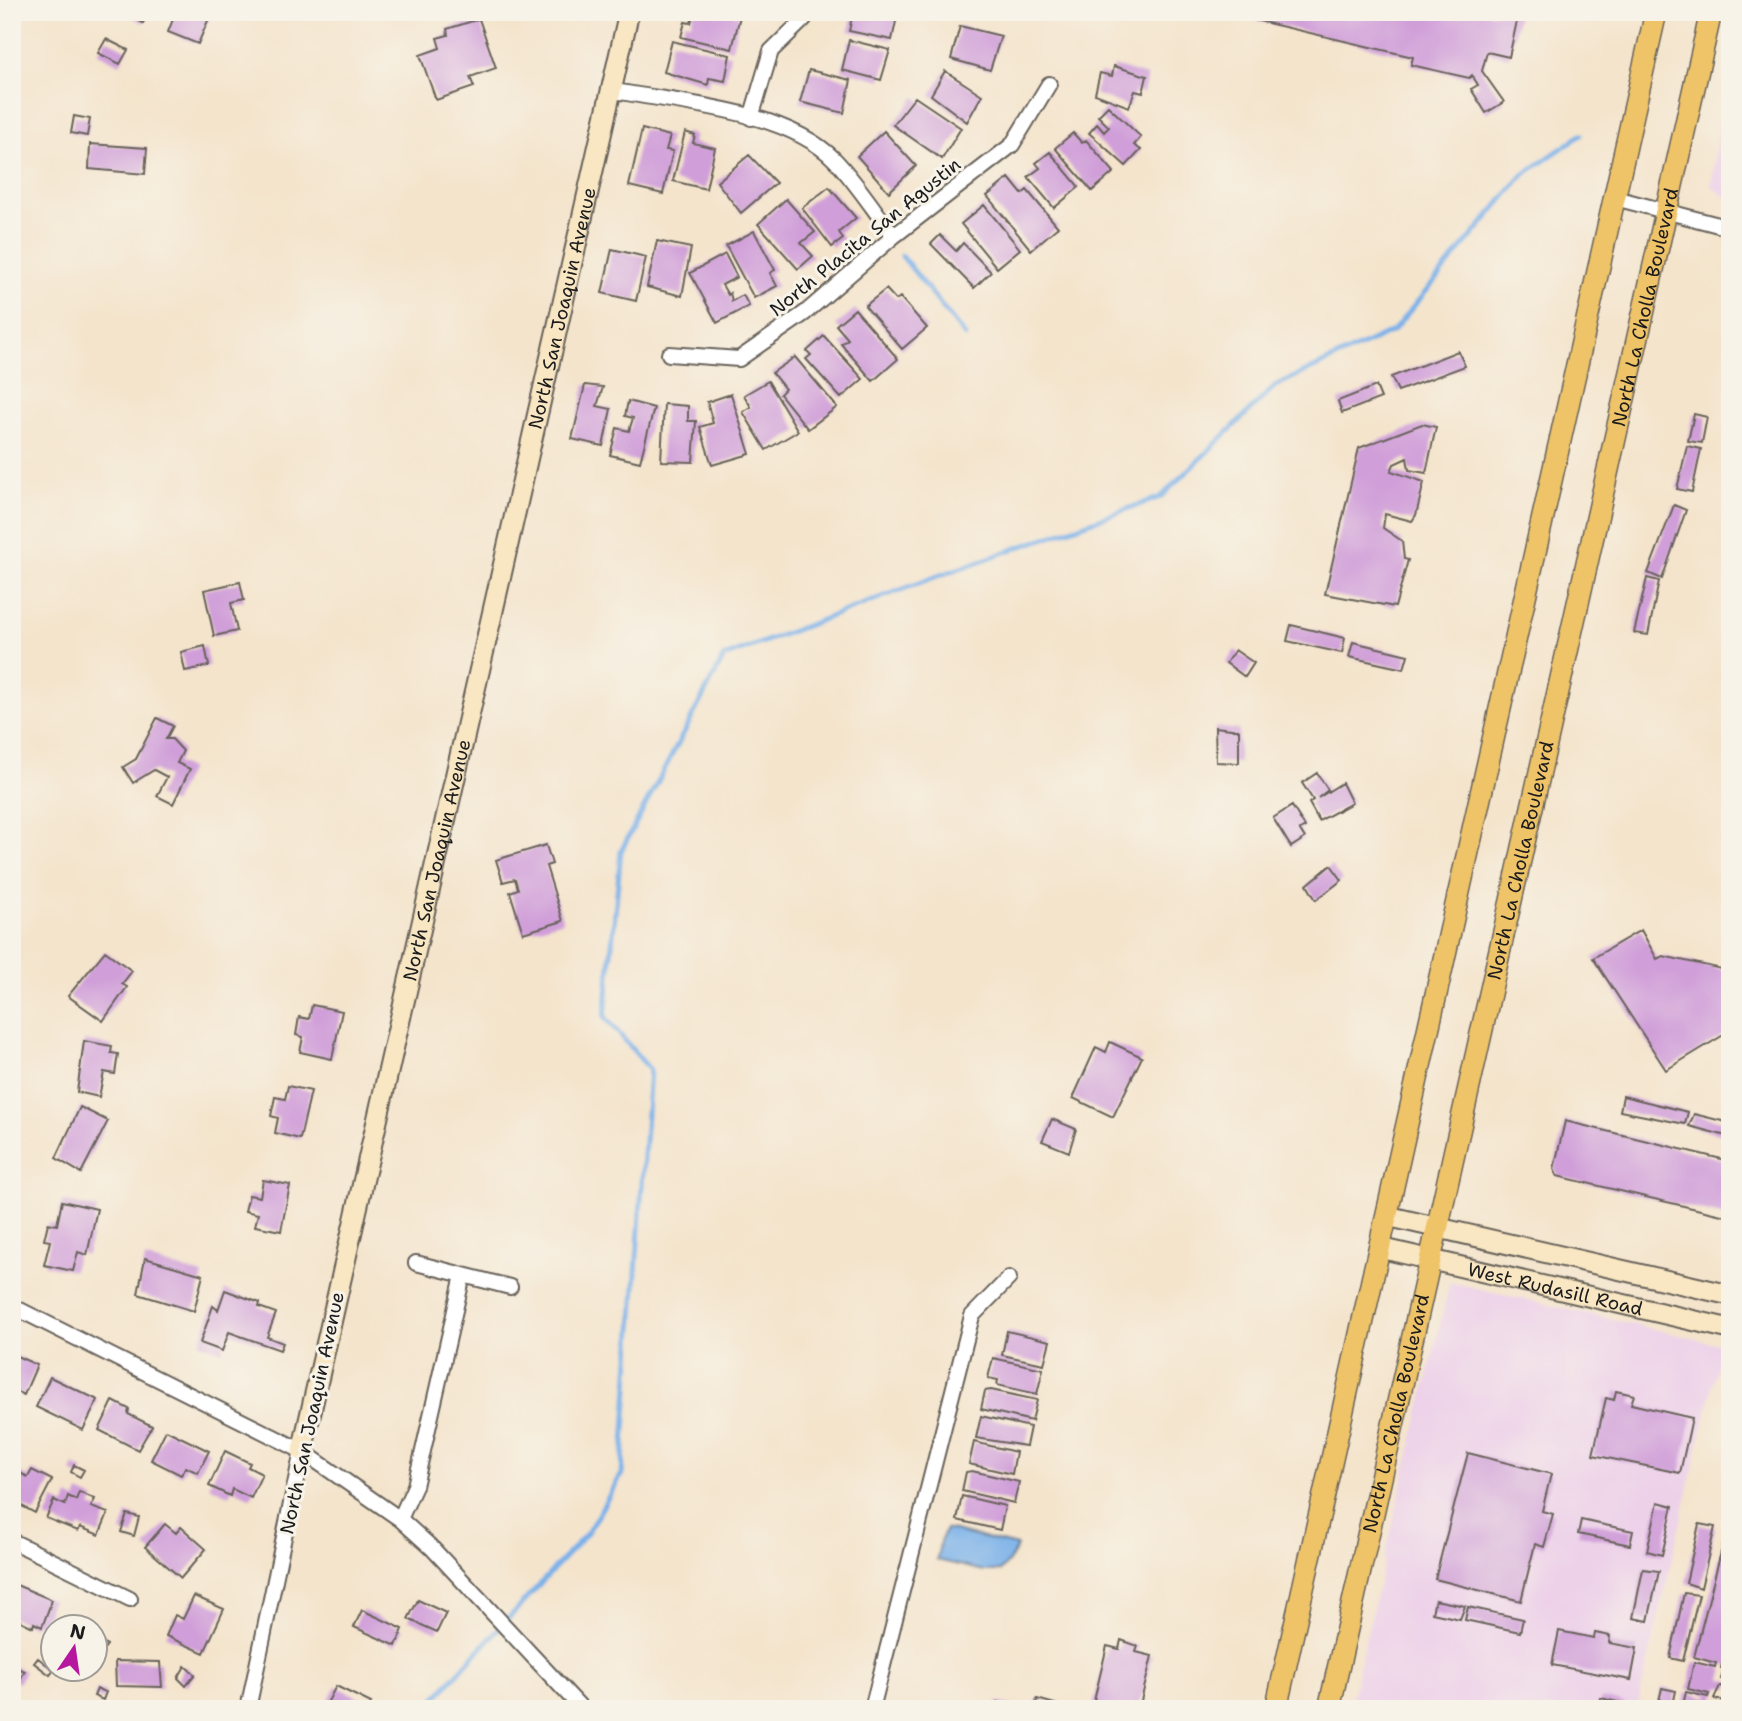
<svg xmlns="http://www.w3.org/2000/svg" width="1742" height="1721" font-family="'Shantell Sans',sans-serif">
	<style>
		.built { fill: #edd1e9 }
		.water { fill: #7ab1e9; stroke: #4b6682; stroke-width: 2 }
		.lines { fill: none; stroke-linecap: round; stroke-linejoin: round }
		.stream { stroke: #7ab1e9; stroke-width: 5 }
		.building { fill: #d09fd9 }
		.street-casing { stroke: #68625a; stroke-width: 18 }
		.secondary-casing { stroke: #68625a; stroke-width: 23 }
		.primary-casing { stroke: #68625a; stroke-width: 24 }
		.street { stroke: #fff; stroke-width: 14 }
		.secondary { stroke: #f9e7c3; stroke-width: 19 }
		.primary { stroke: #efc469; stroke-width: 21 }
		.labels { text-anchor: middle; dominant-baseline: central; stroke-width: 6; stroke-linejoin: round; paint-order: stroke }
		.street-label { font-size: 19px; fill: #1c1c1c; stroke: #f7f3e8 }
	</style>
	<rect width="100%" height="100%" fill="#f7f3e8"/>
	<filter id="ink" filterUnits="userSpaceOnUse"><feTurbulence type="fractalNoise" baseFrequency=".0143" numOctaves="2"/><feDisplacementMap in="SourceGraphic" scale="14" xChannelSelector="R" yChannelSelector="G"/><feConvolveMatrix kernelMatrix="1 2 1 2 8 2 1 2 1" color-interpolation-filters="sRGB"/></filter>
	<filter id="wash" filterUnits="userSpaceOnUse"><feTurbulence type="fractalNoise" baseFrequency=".00686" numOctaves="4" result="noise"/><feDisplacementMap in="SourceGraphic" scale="28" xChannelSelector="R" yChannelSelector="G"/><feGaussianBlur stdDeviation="1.57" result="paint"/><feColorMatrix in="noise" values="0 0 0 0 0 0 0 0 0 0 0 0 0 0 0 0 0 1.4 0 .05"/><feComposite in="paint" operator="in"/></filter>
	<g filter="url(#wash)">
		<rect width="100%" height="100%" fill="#f4e4cc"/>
		<path class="built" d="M1730 82V200L1711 186 1720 119Z
			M1450 1282 1722 1345 1637 1709H1349Z"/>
		<path class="water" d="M946 1529 1017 1546 1009 1562 1000 1571H984L937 1560 940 1542Z"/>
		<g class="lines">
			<path class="stream" d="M902 256 965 336
				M425 1709 587 1533 622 1474 650 1070 605 1017 621 851 724 657 935 577 1161 497 1275 386 1393 331 1523 175 1581 135"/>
		</g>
		<g id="blocks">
			<path class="building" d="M124 12H149L143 23Z
				M176 12H200L210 16 198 44 168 32Z
				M694 12H722L740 16 732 49 681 37 685 22 691 23Z
				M853 12H898L892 40 849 31Z
				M1220 12 1413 14 1519 12 1509 57 1487 52 1482 71 1504 102 1486 113 1471 89 1478 85 1472 75 1469 78 1411 65 1413 57Z
				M479 19 496 68 470 77 474 87 436 100 420 55 440 48 437 38 448 35 447 29Z
				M960 26 1001 36 990 70 951 59Z
				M106 39 128 50 120 64 98 53Z
				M849 40 890 50 881 80 842 70Z
				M672 41 730 55 725 81 709 78 708 85 664 72Z
				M1114 66 1147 76 1143 93 1135 91 1129 107 1095 94 1100 73 1112 76Z
				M809 70 851 80 844 113 800 102Z
				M945 71 982 95 967 122 931 95Z
				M915 97 961 128 942 159 893 125Z
				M1108 106 1141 137 1134 145 1141 150 1126 166 1089 133 1097 124 1104 132 1109 127 1098 116Z
				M74 116 90 119 87 136 71 133Z
				M642 129 670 136 666 150 673 151 663 194 629 186Z
				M884 131 916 166 889 192 857 156Z
				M685 132 695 135 693 143 715 148 706 189 673 181Z
				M1073 133 1082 143 1086 140 1114 172 1092 191 1055 148Z
				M90 144 147 148 145 174 89 169Z
				M1050 152 1079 187 1054 208 1028 177 1040 168 1036 163Z
				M749 155 776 183 741 213 717 182Z
				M1009 178 1022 194 1027 190 1058 227 1031 250 987 196Z
				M829 187 856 218 839 232 843 239 832 247 802 208Z
				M786 199 815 232 801 243 813 256 798 269 758 224Z
				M984 205 1020 249 997 268 961 224Z
				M754 231 775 270 770 273 777 286 754 298 726 246Z
				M940 235 956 251 963 243 991 272 974 288 931 244Z
				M657 241 691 248 682 296 647 287Z
				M612 249 646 257 636 301 602 293Z
				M725 254 737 277 722 285 728 295 730 293 732 301 743 295 749 306 717 323 690 273Z
				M886 289 896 300 900 297 927 328 902 349 865 306Z
				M855 309 898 359 873 381 841 344 848 339 836 325Z
				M824 336 863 379 841 398 806 359 811 355 807 351Z
				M1458 351 1465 366 1398 391 1391 377Z
				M795 357 837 407 808 429 780 394 785 389 772 373Z
				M768 381 798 431 766 450 743 412 751 407 744 395Z
				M585 385 603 387 597 406 611 409 603 446 572 439Z
				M1376 386 1381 398 1342 413 1338 401Z
				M731 394 750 454 712 465 700 427 713 423 707 402Z
				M628 401 654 408 640 462 610 455 617 428 629 431 633 418 625 416Z
				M664 404 688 406V421H696L693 462 661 461Z
				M1694 414 1707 417 1702 443 1688 441Z
				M1422 424 1436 427 1426 473 1409 470 1407 458 1394 464 1391 471 1424 482 1416 515 1412 521 1385 514 1383 528 1402 541 1404 559 1408 560 1395 607 1325 594 1359 448Z
				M1687 446 1701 449 1692 492 1677 489Z
				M1674 505 1686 510 1662 579 1648 573Z
				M1647 578 1659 581 1648 635 1634 633Z
				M240 582 244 600 231 603 237 631 214 636 204 590Z
				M1291 625 1345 638 1342 653 1287 641Z
				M1353 642 1408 655 1404 669 1349 657Z
				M205 646 209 666 185 671 181 652Z
				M1235 650 1254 663 1245 677 1226 663Z
				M157 718 173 726 166 739H172L183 751 177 763 190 769 173 804 157 796 167 777 154 770 133 783 123 767 136 759Z
				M1215 727 1239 730V763L1216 762Z
				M1317 773 1328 790 1318 798 1342 783 1352 803 1319 821 1309 803 1313 800 1302 783Z
				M1292 806 1305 827 1300 830 1305 838 1291 847 1273 818Z
				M546 845 552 864 546 866 563 921 523 933 510 892 518 889 515 879 503 882 496 860Z
				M1331 865 1342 880 1316 900 1307 885Z
				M1641 930 1657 959 1663 956 1722 969 1727 980 1730 978V1031L1666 1070 1593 958Z
				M105 951 132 971 122 984 127 987 103 1021 68 996Z
				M312 1005 342 1011 332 1059 300 1052 303 1037 296 1035 299 1017 309 1019Z
				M84 1041 112 1046 111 1053 118 1054 115 1074 104 1072 99 1097 77 1092Z
				M1110 1042 1142 1057 1113 1117 1073 1098 1096 1047 1106 1052Z
				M288 1086 311 1091 300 1139 275 1133 278 1118 271 1116 275 1097 285 1099Z
				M1623 1096 1688 1112 1685 1124 1620 1111Z
				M80 1107 108 1121 81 1173 56 1158Z
				M1694 1114 1730 1123V1137L1689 1126Z
				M1052 1119 1076 1129 1069 1152 1042 1141Z
				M1565 1121 1730 1161V1217L1557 1176 1554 1169Z
				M263 1180 290 1185 281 1231 255 1226 258 1214 245 1211 249 1195 260 1197Z
				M62 1201 97 1209 87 1255 78 1252 73 1271 44 1265 50 1241 44 1240 48 1223 57 1225Z
				M145 1258 203 1275 194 1311 138 1294Z
				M225 1290 260 1303 259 1307 276 1313 267 1337 283 1343 280 1350 229 1332 222 1351 200 1343 213 1306 218 1310Z
				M1007 1331 1050 1341 1044 1364 1002 1355Z
				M12 1354 37 1365 24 1395 12 1390Z
				M993 1358 1043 1369 1037 1394 997 1385 998 1380 988 1378Z
				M50 1377 98 1400 83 1430 36 1407Z
				M991 1390 1037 1400 1032 1421 981 1409 985 1391Z
				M1616 1391 1634 1395 1631 1404 1692 1418 1680 1473 1593 1455 1606 1398 1614 1400Z
				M113 1401 129 1409 128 1414 152 1426 138 1450 99 1430Z
				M981 1416 1030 1427 1026 1446 976 1438Z
				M166 1430 209 1451 198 1473 186 1467 181 1475 151 1460Z
				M974 1442 1016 1452 1012 1474 969 1464Z
				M225 1451 250 1463 248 1467 262 1474 251 1498 232 1489 230 1496 209 1486Z
				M1468 1453 1551 1474 1542 1511 1553 1514 1544 1547 1535 1544 1521 1601 1435 1579Z
				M74 1465 84 1470 80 1477 71 1472Z
				M12 1469 28 1477 32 1470 52 1480 35 1513 12 1501Z
				M972 1471 1019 1482 1014 1503 962 1491 966 1472Z
				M79 1492 95 1499 91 1507 108 1513 99 1535 80 1527 78 1531 46 1518 54 1500 65 1505 68 1496 76 1500Z
				M962 1496 1005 1506 1000 1530 957 1520Z
				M1658 1502 1673 1506 1662 1555 1647 1551Z
				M127 1514 139 1517 134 1536 121 1532Z
				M1730 1517V1666L1722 1664 1721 1668 1724 1669 1721 1679 1730 1681V1688L1720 1686 1714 1699 1730 1702V1709H1682L1686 1692 1708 1697 1709 1694 1688 1689 1694 1662 1715 1667 1716 1663 1694 1657Z
				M1581 1520 1633 1531 1630 1545 1578 1534Z
				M165 1524 176 1533 181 1527 206 1549 181 1578 145 1547Z
				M1699 1524 1715 1527 1701 1588 1686 1583Z
				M1643 1569 1659 1571 1648 1621 1633 1618Z
				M14 1584 52 1600 42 1627 34 1623 33 1627 12 1617Z
				M1684 1593 1699 1595 1683 1661 1670 1658Z
				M194 1596 224 1609 204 1653 166 1636 175 1615 183 1619Z
				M418 1600 446 1613 437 1632 408 1619Z
				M1435 1600 1465 1606 1460 1619 1432 1613Z
				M1468 1607 1523 1619 1520 1632 1465 1620Z
				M362 1610 403 1629 396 1646 354 1627Z
				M1559 1631 1594 1638 1595 1633 1610 1636 1609 1643 1637 1648 1631 1680 1552 1665Z
				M94 1636 107 1645 94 1662Z
				M1121 1640 1138 1646 1136 1652 1152 1656 1139 1709H1092L1107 1646 1119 1649Z
				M38 1658 54 1670 50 1675 34 1663Z
				M115 1661 160 1662 162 1687 116 1686Z
				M185 1666 195 1675 186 1686 178 1678Z
				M16 1667 25 1671 18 1683 12 1680Z
				M336 1686 371 1703 368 1709H324Z
				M1662 1688 1676 1691 1672 1709H1657Z
				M97 1689 106 1692 103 1700 94 1696Z
				M1601 1698 1625 1704 1624 1709H1598Z
				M1037 1699 1069 1708V1709H1035Z
				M997 1702 1023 1708V1709H996Z"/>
		</g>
	</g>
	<g filter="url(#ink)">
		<use href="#blocks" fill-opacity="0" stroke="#68625a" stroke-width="2"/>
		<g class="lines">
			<defs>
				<path id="street" d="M609 90C677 103 785 109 835 160 857 183 875 212 894 236
					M751 118 771 51 804 19
					M1615 198 1730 228
					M669 354 739 359 805 313 894 236 1012 145 1049 84
					M416 1263 510 1287
					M12 1306 302 1451 400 1519 432 1548 582 1709
					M400 1519 415 1486 463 1275
					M12 1541 130 1599
					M248 1709 302 1451
					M872 1709 972 1316 1009 1278"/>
				<g id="secondary">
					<path d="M1387 1216 1730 1295"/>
					<path id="s1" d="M1380 1248 1730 1329"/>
					<path id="s2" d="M302 1451 629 12"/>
				</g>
				<g id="primary">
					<path d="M1276 1709 1656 12"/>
					<path id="s3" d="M1329 1709 1711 12"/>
				</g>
			</defs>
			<use href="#street" class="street-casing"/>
			<use href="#secondary" class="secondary-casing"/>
			<use href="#primary" class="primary-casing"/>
			<use href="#street" class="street"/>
			<use href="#secondary" class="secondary"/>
			<use href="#primary" class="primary"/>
		</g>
	</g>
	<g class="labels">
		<g class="street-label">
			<text transform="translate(865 237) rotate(-39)">North Placita San Agustin</text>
			<text stroke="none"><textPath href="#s2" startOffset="1172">North San Joaquin Avenue</textPath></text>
			<text stroke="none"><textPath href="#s3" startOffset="1437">North La Cholla Boulevard</textPath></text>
			<text stroke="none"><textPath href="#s2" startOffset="606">North San Joaquin Avenue</textPath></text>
			<text stroke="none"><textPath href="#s3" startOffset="870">North La Cholla Boulevard</textPath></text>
			<text stroke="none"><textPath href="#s1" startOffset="180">West Rudasill Road</textPath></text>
			<text transform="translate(312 1413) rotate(-78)">North San Joaquin Avenue</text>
			<text stroke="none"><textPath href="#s3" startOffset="303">North La Cholla Boulevard</textPath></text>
		</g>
	</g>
	<rect width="1742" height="1721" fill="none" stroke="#f7f3e8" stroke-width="42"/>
	<g transform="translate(74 1648) rotate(13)"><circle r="33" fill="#f7f3e8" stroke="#9f9d96" stroke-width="2"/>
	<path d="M0-5L12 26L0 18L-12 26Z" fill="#b5179e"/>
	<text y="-10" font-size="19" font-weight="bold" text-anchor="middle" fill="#1c1c1c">N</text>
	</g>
</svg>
